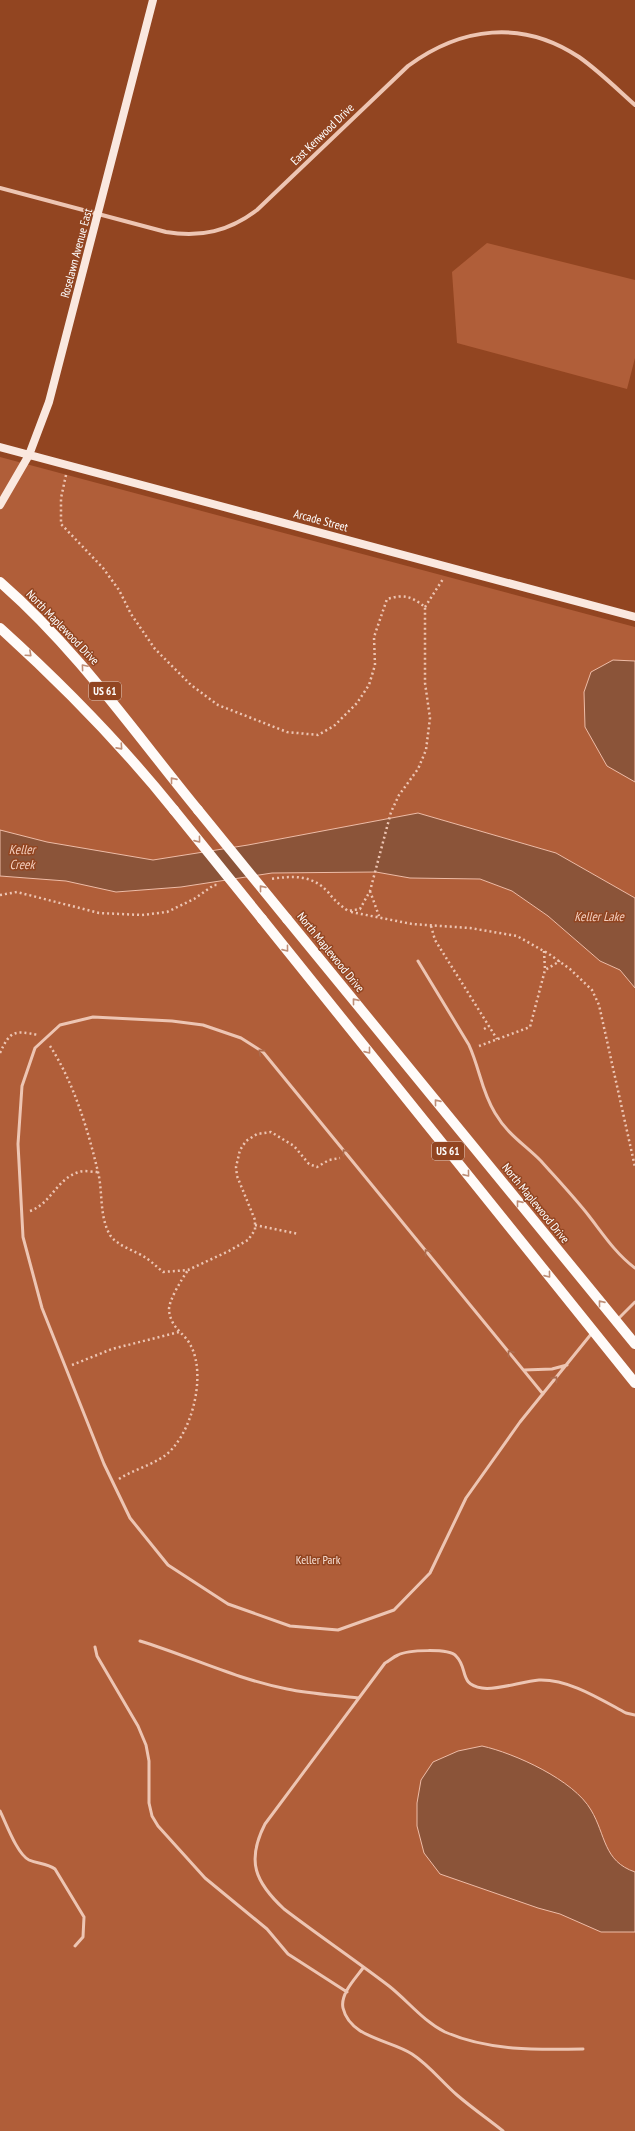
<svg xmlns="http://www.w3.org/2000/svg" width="635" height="2131" font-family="'PT Sans Narrow',sans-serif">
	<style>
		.green { fill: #b05e39 }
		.water { fill: #8b5439; stroke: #eebca7 }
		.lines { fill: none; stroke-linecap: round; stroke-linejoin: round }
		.path { stroke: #edc5b3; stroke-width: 2.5; stroke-dasharray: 2 3; stroke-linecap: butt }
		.lane { stroke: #edc5b3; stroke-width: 3 }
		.street { stroke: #edc5b3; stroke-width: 4 }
		.secondary { stroke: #fae8df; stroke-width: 8 }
		.primary { stroke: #fffbf9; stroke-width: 10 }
		.primary-bridge { stroke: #fffbf9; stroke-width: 10 }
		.oneway { stroke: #be8e77 }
		.oneway2 { stroke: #ad6b4d }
		.labels { text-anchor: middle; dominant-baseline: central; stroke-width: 3; stroke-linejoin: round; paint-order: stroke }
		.shield { fill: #924521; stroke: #dec7bc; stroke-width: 1 }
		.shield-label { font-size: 11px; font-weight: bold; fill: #fff }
		.street-label { font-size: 12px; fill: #fff; stroke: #924521 }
		.park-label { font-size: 12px; fill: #f9e2d8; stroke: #924521 }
		.water-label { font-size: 13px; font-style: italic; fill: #f4cfbf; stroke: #924521 }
	</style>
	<rect width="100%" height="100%" fill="#924521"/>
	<path class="green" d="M487 243 635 280V358L627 389 457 343 452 272Z
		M0 457 635 627V898L556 853 418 813 248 846 410 878 480 879 512 891 548 916 600 961 620 970 635 988V2131H0Z"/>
	<path class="water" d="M613 660 635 661V782L607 766 585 727 584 692 591 672Z
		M418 813 556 853 635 898V988L620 970 600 961 548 916 512 891 480 879 410 878 376 872 272 873 181 887 116 892 66 881 0 876V830L47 842 153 860 248 845Z
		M482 1746C514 1753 574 1780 591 1810 606 1835 603 1861 635 1872V1932H601L560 1914 538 1908 440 1874 424 1853 417 1826V1803L421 1780 433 1762 458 1751Z"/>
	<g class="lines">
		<path class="path" d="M66 475 61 498V524L103 568 119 590 131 614 155 649 191 685 218 705 287 732 318 735 334 726 357 703 369 685 375 665 374 637 387 599C404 594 411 596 425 607V683L430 718 426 750 418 769 399 795 391 812 370 891 360 909 348 911C340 905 334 900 328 892 311 874 293 876 270 879
			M425 607 443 579
			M370 891 379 916
			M0 895 17 892 99 913 142 915 167 912 194 899 214 885H219
			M351 912 412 924 470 928 517 936 549 954 570 969 592 990 599 1005 635 1167
			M431 926 435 940 497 1039
			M544 951 545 970
			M484 1029 489 1026
			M50 1046C74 1083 88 1130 98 1172 103 1192 99 1216 110 1235 117 1246 136 1251 146 1258 152 1262 157 1267 163 1272L188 1270 229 1251 248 1240 255 1230V1220L237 1176 236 1167 240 1150 246 1141 257 1134 271 1132 294 1146 309 1164 317 1167 329 1160 340 1158
			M479 1046 530 1027 545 970 560 961
			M0 1053C10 1031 14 1030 38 1035
			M30 1211C52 1203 56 1179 79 1172 84 1170 92 1172 98 1172
			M255 1225 299 1234
			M72 1365 112 1349 179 1332
			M119 1479C133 1470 149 1466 163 1457 191 1438 207 1377 191 1346 184 1332 172 1330 169 1311 168 1301 182 1279 188 1270"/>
		<path class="lane" d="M418 961 469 1045C480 1069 481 1090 495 1113 508 1135 524 1144 541 1161 557 1179 574 1197 589 1216 603 1234 616 1254 635 1268
			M617 1320 635 1302
			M524 1370 552 1369 567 1365
			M543 1394 263 1052 241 1038 203 1025 172 1021 93 1017 60 1025 35 1048 22 1086 18 1144 23 1237 42 1308 104 1464 130 1518 168 1565 228 1604 290 1626 338 1630 394 1610 430 1573 466 1498 520 1422 592 1333
			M140 1641C189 1656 236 1679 287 1689 311 1694 335 1695 359 1698
			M95 1647 97 1656 138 1726 146 1745 149 1761V1803L152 1816 158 1826 205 1878 267 1929 288 1954 347 1992
			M0 1811C6 1823 17 1854 29 1860 38 1864 47 1863 55 1869L84 1917 83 1937 75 1946
			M363 1968C355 1979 340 1994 343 2008 350 2038 391 2040 412 2054 429 2065 442 2082 457 2095 472 2108 488 2119 503 2131
			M583 2049C537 2050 488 2051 445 2032 423 2021 408 2001 389 1986 355 1960 318 1935 284 1909 255 1882 246 1861 265 1824L385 1663C389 1661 393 1657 398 1655 407 1650 449 1648 456 1656 469 1669 458 1684 482 1688 496 1691 523 1681 539 1680 569 1679 600 1699 626 1713L635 1715"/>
		<path class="street" d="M0 188 166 232C201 238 229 231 257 210L408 66C461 27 522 19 579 57 599 71 617 89 635 105"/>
		<path class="secondary" d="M0 447 635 617
			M0 505 29 455 49 402 153 0"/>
		<path class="primary" d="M0 582C77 649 134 732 198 810
			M0 628C63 685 121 744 174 810
			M262 919 635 1383
			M287 919 635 1344"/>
		<path class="primary-bridge" d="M174 810 262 919
			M198 810 287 919"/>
	</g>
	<defs><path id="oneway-chevron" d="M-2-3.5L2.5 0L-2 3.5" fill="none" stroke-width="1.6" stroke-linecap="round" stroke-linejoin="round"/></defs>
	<g class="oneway">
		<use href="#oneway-chevron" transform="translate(29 654) rotate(42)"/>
		<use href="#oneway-chevron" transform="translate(84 667) rotate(-130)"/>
		<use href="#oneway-chevron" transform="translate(120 747) rotate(48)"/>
		<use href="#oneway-chevron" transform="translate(173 780) rotate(-129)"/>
		<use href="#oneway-chevron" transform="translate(198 840) rotate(51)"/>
		<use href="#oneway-chevron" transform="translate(262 888) rotate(-129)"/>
		<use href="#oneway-chevron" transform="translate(286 949) rotate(51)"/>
		<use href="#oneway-chevron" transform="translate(355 1001) rotate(-129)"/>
		<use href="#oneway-chevron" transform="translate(368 1051) rotate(51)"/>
		<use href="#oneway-chevron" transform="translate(437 1102) rotate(-129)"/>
		<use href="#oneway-chevron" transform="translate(467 1174) rotate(51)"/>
		<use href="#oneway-chevron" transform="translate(519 1203) rotate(-129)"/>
		<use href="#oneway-chevron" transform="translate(548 1275) rotate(51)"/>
		<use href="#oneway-chevron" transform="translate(601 1303) rotate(-129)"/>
	</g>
	<g class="oneway2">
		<use href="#oneway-chevron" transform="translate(261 1052) rotate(-139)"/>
		<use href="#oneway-chevron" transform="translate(345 1152) rotate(-129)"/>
		<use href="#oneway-chevron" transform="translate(427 1252) rotate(-129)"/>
		<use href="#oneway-chevron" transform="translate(510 1353) rotate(-129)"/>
		<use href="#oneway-chevron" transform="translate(555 1379) rotate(-51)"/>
	</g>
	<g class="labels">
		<g class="shield">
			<rect x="89" y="682" width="32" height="18" rx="3"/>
			<rect x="432" y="1142" width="32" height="18" rx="3"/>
		</g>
		<g class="shield-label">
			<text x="105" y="691">US 61</text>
			<text x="448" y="1151">US 61</text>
		</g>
		<g class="street-label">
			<text transform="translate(322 134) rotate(-44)">East Kenwood Drive</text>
			<text transform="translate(76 253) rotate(-75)">Roselawn Avenue East</text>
			<text transform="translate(321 520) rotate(15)">Arcade Street</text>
			<text transform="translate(63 627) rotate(46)">North Maplewood Drive</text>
			<text transform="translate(331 952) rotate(51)">North Maplewood Drive</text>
			<text transform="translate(536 1203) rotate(51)">North Maplewood Drive</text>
		</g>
		<g class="park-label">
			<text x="318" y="1559">Keller Park</text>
		</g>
		<g class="water-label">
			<text x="22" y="849">Keller<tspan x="22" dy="15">Creek</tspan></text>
			<text x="599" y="916">Keller Lake</text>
		</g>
	</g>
</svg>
